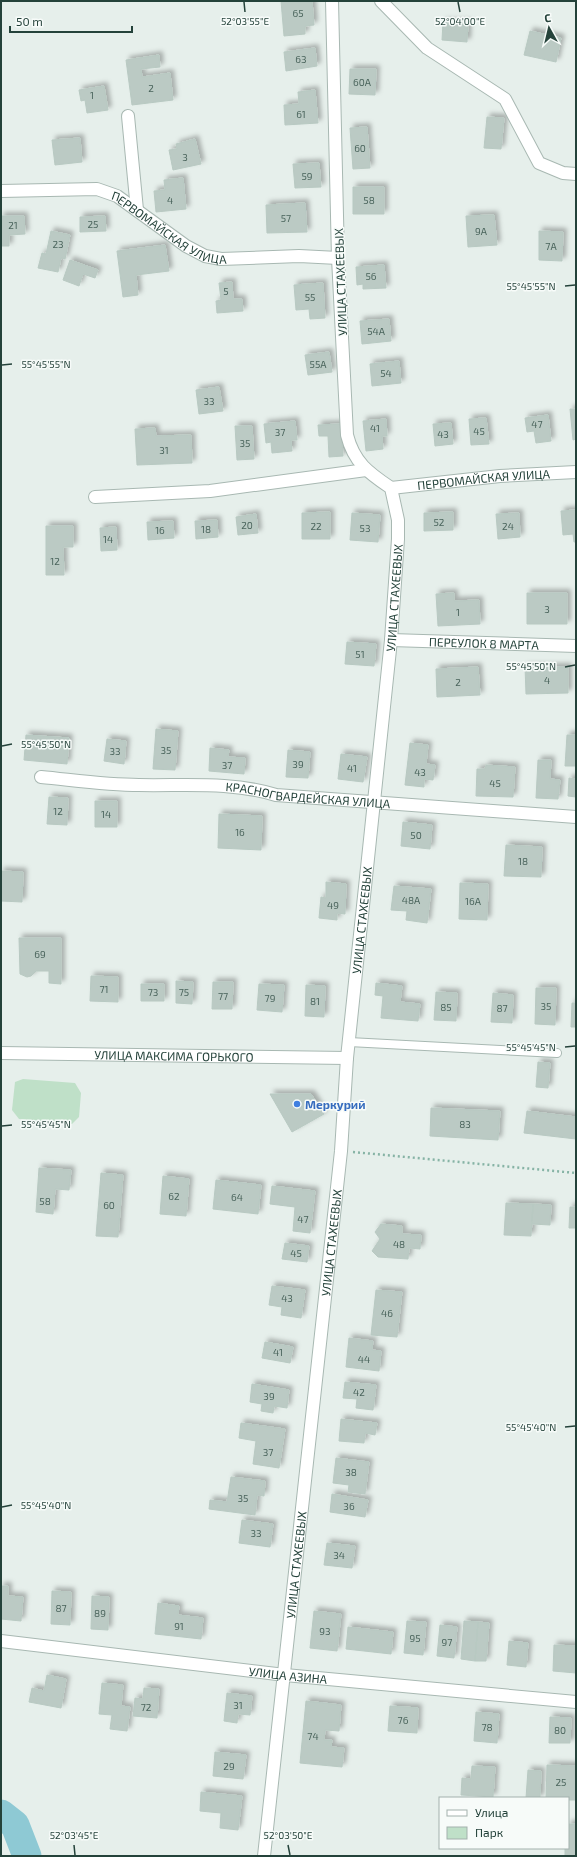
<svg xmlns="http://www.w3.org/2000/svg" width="577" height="1857" font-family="'Exo 2',sans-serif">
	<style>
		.green { fill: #bfe0c8 }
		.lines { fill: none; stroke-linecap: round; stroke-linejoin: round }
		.river { stroke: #8ec9d4; stroke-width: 29 }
		.building { fill: #bbcac4; stroke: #b8c9c2; filter: url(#shadow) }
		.service-casing { stroke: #a8b8b2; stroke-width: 10 }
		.minor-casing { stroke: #a8b8b2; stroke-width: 14 }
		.path { stroke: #86b3a5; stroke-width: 2.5; stroke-dasharray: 2 3; stroke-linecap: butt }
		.service { stroke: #fff; stroke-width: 8 }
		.minor { stroke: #fff; stroke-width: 12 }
		.ticks { fill: none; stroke: #24423a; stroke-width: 1.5 }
		.shop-dot { fill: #3f7fe0; stroke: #f7fbf9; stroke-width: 1.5 }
		.labels { text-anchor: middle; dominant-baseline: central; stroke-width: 3; stroke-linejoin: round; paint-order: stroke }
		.number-label { font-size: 10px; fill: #4a645c }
		.street-label { font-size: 12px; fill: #24423a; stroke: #f7fbf9 }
		.shop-label { font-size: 12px; font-weight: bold; fill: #366cbe; stroke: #f7fbf9; text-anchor: start }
		.ticks-label { font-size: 10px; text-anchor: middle; fill: #24423a; stroke: #f7fbf9; stroke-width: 3; stroke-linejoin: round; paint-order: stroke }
	</style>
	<defs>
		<filter id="shadow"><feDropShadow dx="3.5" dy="-3.5" stdDeviation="2" flood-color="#0004"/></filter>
	</defs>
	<rect width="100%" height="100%" fill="#e6efeb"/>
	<path class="green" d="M23 1079 75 1083 81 1093 79 1117 72 1124 19 1119 12 1110 15 1082Z"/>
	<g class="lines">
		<path class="river" d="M1 1814 15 1825 27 1856"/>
	</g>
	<path class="building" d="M281 1H312L314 25 305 26V34L284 36Z
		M443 22 468 23 467 42 442 40Z
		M530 31 561 38 556 62 524 55Z
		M315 48 317 66 286 71 284 52Z
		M159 55 160 67 141 69 142 77 170 73 173 100 132 105 126 60Z
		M350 69H376L375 95 349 94Z
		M104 86 108 110 87 113 85 100 81 101 79 90Z
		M315 90 318 123 285 125 284 105 299 104 298 92Z
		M487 117 504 118 501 149 484 148Z
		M367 127 370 168 353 169 350 128Z
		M80 138 82 162 55 165 52 140Z
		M195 139 201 164 173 170 169 150 177 149 176 144Z
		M319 163 321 187 295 188 293 164Z
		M183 178 186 209 156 212 154 191 165 190 164 180Z
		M353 187H384V214H353Z
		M305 203 307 232 267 233 266 205Z
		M494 215 497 245 468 247 466 216Z
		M1 216H24L25 234 9 235V246H1Z
		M105 216 106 231 80 232V217Z
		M51 231 70 235 65 259 61 258 58 272 38 268 42 253 46 254Z
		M539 231 563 232 562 261 539 260Z
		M165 245 169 271 136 275 138 295 123 297 117 251Z
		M70 260 98 270 95 278 83 274 79 286 63 280Z
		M384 265 386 288 363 289V284L357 285 356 267Z
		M232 282 233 299H242L243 311 217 313 216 301 221 300 219 283Z
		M323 283 325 318 310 319 309 309 296 310 294 285Z
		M389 319 391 341 362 344 360 321Z
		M329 352 332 372 308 375 305 355Z
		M399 361 401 383 372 386 370 364Z
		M219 387 223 411 199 414 196 390Z
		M570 409H576V439L573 440Z
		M548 415 551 441 536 443 534 431 527 432 525 418Z
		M486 418 489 444 471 445 469 419Z
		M386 419 387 436H382L383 449 366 451 363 421Z
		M295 421 297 440H291L292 451 272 453 271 442 266 443 264 424Z
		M451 423 453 444 435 446 433 424Z
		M341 424 343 456 329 457 328 436H319L318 425Z
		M235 426H252L254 459 237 460Z
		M155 428 156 436 191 435 192 463 137 465 135 429Z
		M576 510V542H574L573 534 563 535 561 511Z
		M330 512V539H302V513Z
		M453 512V530L424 531V513Z
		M352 513 380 515 378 542 350 540Z
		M519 513 520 537 498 539 496 514Z
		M256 514 258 533 238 535 236 517Z
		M217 520 218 537 196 539 195 521Z
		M173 521 174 538 148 540 147 522Z
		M46 526H73V547H63L64 575H46Z
		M116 527 117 550 101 551 100 528Z
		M454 593V601L479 600 480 624 438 626 436 594Z
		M527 593H567V624H527Z
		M347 642 376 644 374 666 345 664Z
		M478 667 480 695 437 697 436 669Z
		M525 667H568V693L526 694Z
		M156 729 178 731 175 770 153 769Z
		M26 735 69 738 67 764 24 760Z
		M567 735H576V766H565Z
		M107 739 126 741 124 764 104 761Z
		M410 743 428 745 426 764 435 765 433 780 424 779V787L405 785Z
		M210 748 229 750 228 757 245 758 244 774 209 771Z
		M288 750 310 752 308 778 286 777Z
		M341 754 367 757 363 782 338 779Z
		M538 760H551L550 779 560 780 558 799 536 798Z
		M486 765 515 767 513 797 476 796 477 769H485Z
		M569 778 576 779V797L568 796Z
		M49 797 68 798 67 825 47 824Z
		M95 801H117V827H95Z
		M219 814 262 816 261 850 218 848Z
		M403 822 432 825 430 849 401 846Z
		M506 845 542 847 541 877 504 876Z
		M1 871 23 872 22 902 1 901Z
		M326 882 346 884 345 914 337 913V920L319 918 321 897 326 898Z
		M460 883 488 884 487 920 459 919Z
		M394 886 431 889 427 923 406 920 407 911 391 910Z
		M19 938H61V984L49 983V971H36L31 976 27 977 20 974Z
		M91 976 118 977V1002L90 1001Z
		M176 981 193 982 192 1004 176 1003Z
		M213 982H233L232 1009H212Z
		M376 983 402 986 400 1002 420 1004 418 1021 381 1018 383 996 375 995Z
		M141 984H164V1001H141Z
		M259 984 284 985 282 1012 257 1010Z
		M306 985 325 986 324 1017 305 1016Z
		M536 988H556L555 1025 535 1024Z
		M436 992 457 993 456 1021 434 1020Z
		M493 993 513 995 512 1023 491 1022Z
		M572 1003H576V1027H571Z
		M538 1062 550 1063 548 1088 536 1087Z
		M270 1094H311L324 1114 292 1132Z
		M431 1108 500 1111 498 1140 430 1136Z
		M527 1111 576 1117V1139L524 1133Z
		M39 1168 71 1170 69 1190 55 1189 53 1214 36 1212Z
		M101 1173 123 1175 118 1237 96 1236Z
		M163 1176 189 1179 186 1216 160 1214Z
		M216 1180 261 1185 258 1214 213 1209Z
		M272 1186 315 1191 310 1233 293 1231 295 1207 270 1204Z
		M506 1203 533 1204 531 1236 504 1235Z
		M533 1204 551 1205 550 1225 532 1224Z
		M570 1207H576V1228H569Z
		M381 1224 402 1226V1234L421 1235 420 1249 409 1248 408 1259 378 1257 372 1251 380 1239 375 1232Z
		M285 1243 309 1246 307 1262 282 1259Z
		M272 1286 305 1290 301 1318 281 1315 282 1307 269 1305Z
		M376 1290 402 1292 397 1337 371 1335Z
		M349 1338 373 1341 372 1350 381 1351 379 1371 346 1367Z
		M265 1342 293 1347 290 1363 262 1358Z
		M345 1382 376 1385 373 1410 356 1408 357 1399 343 1398Z
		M252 1384 289 1390 287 1408 274 1406 273 1413 261 1411 262 1404 250 1402Z
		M341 1419 377 1423 375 1435 365 1433 364 1443 339 1441Z
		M241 1423 285 1429 279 1468 253 1464 256 1441 239 1438Z
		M336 1458 369 1462 365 1494 348 1492 349 1485 333 1483Z
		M231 1477 265 1481 264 1496 257 1495 255 1515 209 1509 210 1500 227 1502Z
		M332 1494 368 1500 365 1517 330 1512Z
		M242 1520 273 1524 270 1547 239 1543Z
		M327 1543 355 1546 352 1568 324 1565Z
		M1 1586H8V1596L23 1597 21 1621 1 1619Z
		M52 1591 71 1592 70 1625 51 1624Z
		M92 1596 109 1597 108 1630 91 1629Z
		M158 1603 179 1606 178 1615 203 1618 201 1639 155 1634Z
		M314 1611 341 1614 337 1651 310 1648Z
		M407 1621 426 1622 423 1655 404 1653Z
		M464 1621 478 1622 475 1661 461 1659Z
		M478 1622 489 1623 486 1661H475Z
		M440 1625 457 1627 454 1658 437 1656Z
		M348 1627 393 1632 391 1654 346 1649Z
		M509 1641 528 1643 526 1667 507 1665Z
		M554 1645 576 1646V1673L553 1671Z
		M47 1675 66 1679 61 1708 29 1702 32 1688 44 1691Z
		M102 1683 123 1685 121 1706 130 1707 127 1731 110 1729 112 1715 99 1714Z
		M144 1688 159 1689 157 1718 133 1716 135 1698 143 1699Z
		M227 1693 252 1696 250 1715 238 1714 237 1723 224 1721Z
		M306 1701 341 1705 339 1731 325 1730 324 1740H332L331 1747 344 1748 342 1767 300 1763Z
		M390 1706 418 1708 417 1733 388 1731Z
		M476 1712 499 1714 497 1743 474 1741Z
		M550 1717 571 1718 570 1743H549Z
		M215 1752 246 1755 243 1779 213 1776Z
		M547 1765 576 1766V1800H568V1798H546Z
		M472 1766 495 1767 493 1797 461 1795 462 1778 471 1779Z
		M528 1770 541 1771 540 1798H526Z
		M201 1792 242 1796 238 1830 220 1828 221 1813 200 1811Z
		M568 1824H576V1856H565V1848H568Z"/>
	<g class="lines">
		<defs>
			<path id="service" d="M349 1042 557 1053"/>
			<g id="minor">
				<path d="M381 1 427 48 505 99 539 163 563 173 576 174"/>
				<path d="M128 116 137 210"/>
				<path id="s1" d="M1 191 97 189 117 196 186 246 205 256 221 259 299 256 338 258"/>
				<path id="s2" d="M391 488 500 476 576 472"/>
				<path d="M95 497 210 491 366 470"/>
				<path id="s3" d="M391 640 576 646"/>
				<path id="s4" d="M41 777C73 780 106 785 139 785 184 786 231 781 276 795L576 817"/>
				<path id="s5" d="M1 1053 347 1058"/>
				<path id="s6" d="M1 1641 285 1675 576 1702"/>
				<path id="s7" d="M264 1856 341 1151 347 1058 391 640 398 539V520L391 488C369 473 354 463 347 435L338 258 332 1"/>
			</g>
		</defs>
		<use href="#service" class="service-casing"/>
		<use href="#minor" class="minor-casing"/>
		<path class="path" d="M353 1152 576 1173"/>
		<use href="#service" class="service"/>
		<use href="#minor" class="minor"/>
	</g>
	<path class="ticks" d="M244 2 245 12M458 2 460 12M565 286 575 285M2 365 12 364M565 667 575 665M2 746 12 744M565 1047 575 1046M2 1126 12 1125M565 1427 575 1426M2 1507 12 1505M74 1845 75 1855M288 1845 290 1855"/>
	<circle class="shop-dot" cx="297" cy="1104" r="4"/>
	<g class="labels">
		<g class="number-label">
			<text x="298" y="13">65</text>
			<text x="301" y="59">63</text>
			<text x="362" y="82">60А</text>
			<text x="151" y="88">2</text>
			<text x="92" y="95">1</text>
			<text x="301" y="114">61</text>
			<text x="360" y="148">60</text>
			<text x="185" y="157">3</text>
			<text x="307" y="176">59</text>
			<text x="170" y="200">4</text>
			<text x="369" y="200">58</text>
			<text x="286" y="218">57</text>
			<text x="93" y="224">25</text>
			<text x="13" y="225">21</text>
			<text x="481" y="231">9А</text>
			<text x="58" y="244">23</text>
			<text x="551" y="246">7А</text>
			<text x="371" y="276">56</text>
			<text x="226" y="291">5</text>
			<text x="310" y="297">55</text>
			<text x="376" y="331">54А</text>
			<text x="318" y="364">55А</text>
			<text x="386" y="373">54</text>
			<text x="209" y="401">33</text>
			<text x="537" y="424">47</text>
			<text x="375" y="428">41</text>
			<text x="479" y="431">45</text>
			<text x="280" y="432">37</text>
			<text x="443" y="434">43</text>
			<text x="245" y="443">35</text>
			<text x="164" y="450">31</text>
			<text x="439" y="522">52</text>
			<text x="247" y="525">20</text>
			<text x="316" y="526">22</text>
			<text x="508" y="526">24</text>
			<text x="365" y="528">53</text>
			<text x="206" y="529">18</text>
			<text x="160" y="530">16</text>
			<text x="108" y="539">14</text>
			<text x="55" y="561">12</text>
			<text x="547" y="609">3</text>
			<text x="458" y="612">1</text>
			<text x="360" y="654">51</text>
			<text x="547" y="680">4</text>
			<text x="458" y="682">2</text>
			<text x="166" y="750">35</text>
			<text x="115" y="751">33</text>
			<text x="298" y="764">39</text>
			<text x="227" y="765">37</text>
			<text x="352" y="768">41</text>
			<text x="420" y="772">43</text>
			<text x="495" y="783">45</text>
			<text x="58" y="811">12</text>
			<text x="106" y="814">14</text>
			<text x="240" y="832">16</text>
			<text x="416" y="835">50</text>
			<text x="523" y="861">18</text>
			<text x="411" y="900">48А</text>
			<text x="473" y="901">16А</text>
			<text x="333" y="905">49</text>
			<text x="40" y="954">69</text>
			<text x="104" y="989">71</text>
			<text x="153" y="992">73</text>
			<text x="184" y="992">75</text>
			<text x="223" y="996">77</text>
			<text x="270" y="998">79</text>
			<text x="315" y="1001">81</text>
			<text x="546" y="1006">35</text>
			<text x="446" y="1007">85</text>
			<text x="502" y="1008">87</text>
			<text x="465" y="1124">83</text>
			<text x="174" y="1196">62</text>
			<text x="237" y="1197">64</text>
			<text x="45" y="1201">58</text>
			<text x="109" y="1205">60</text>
			<text x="303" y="1219">47</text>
			<text x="399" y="1244">48</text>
			<text x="296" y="1253">45</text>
			<text x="287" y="1298">43</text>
			<text x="387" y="1313">46</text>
			<text x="278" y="1352">41</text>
			<text x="364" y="1359">44</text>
			<text x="359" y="1392">42</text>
			<text x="269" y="1396">39</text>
			<text x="268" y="1452">37</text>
			<text x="351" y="1472">38</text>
			<text x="243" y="1498">35</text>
			<text x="349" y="1506">36</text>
			<text x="256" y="1533">33</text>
			<text x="339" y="1555">34</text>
			<text x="61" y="1608">87</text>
			<text x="100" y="1613">89</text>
			<text x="179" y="1626">91</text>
			<text x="325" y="1631">93</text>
			<text x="415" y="1638">95</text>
			<text x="447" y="1642">97</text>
			<text x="238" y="1705">31</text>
			<text x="146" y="1707">72</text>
			<text x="403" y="1720">76</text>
			<text x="487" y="1727">78</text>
			<text x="560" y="1730">80</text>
			<text x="313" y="1736">74</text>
			<text x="229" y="1766">29</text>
			<text x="561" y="1782">25</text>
		</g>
		<g class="street-label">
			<text stroke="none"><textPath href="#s1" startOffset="179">ПЕРВОМАЙСКАЯ УЛИЦА</textPath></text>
			<text transform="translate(340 282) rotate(-92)">УЛИЦА СТАХЕЕВЫХ</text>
			<text stroke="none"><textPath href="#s2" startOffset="93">ПЕРВОМАЙСКАЯ УЛИЦА</textPath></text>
			<text stroke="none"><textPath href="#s7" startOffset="1265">УЛИЦА СТАХЕЕВЫХ</textPath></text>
			<text stroke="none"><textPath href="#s3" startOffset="93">ПЕРЕУЛОК 8 МАРТА</textPath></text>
			<text stroke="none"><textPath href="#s4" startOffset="268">КРАСНОГВАРДЕЙСКАЯ УЛИЦА</textPath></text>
			<text stroke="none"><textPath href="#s7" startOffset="941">УЛИЦА СТАХЕЕВЫХ</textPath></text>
			<text stroke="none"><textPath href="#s5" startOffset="173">УЛИЦА МАКСИМА ГОРЬКОГО</textPath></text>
			<text stroke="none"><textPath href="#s7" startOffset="617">УЛИЦА СТАХЕЕВЫХ</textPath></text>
			<text stroke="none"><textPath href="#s7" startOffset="293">УЛИЦА СТАХЕЕВЫХ</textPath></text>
			<text stroke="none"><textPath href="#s6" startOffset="289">УЛИЦА АЗИНА</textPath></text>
		</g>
		<g class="shop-label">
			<text x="305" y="1104">Меркурий</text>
		</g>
	</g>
	<g class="ticks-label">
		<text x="245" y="25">52°03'55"E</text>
		<text x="460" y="25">52°04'00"E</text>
		<text x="531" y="290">55°45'55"N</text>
		<text x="46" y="368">55°45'55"N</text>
		<text x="531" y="670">55°45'50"N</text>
		<text x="46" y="748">55°45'50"N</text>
		<text x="531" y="1051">55°45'45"N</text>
		<text x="46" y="1128">55°45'45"N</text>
		<text x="531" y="1431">55°45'40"N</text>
		<text x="46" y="1509">55°45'40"N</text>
		<text x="74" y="1839">52°03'45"E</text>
		<text x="288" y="1839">52°03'50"E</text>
	</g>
	<rect width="577" height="1857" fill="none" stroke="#24423a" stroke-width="4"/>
	<rect x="439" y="1797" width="130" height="52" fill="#f7fbf9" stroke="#a3b1ad"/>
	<rect x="447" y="1810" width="20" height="6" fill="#ffffff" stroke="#a3b1ad"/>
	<text x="475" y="1817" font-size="12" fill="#24423a">Улица</text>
	<rect x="447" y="1827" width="20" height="12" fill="#bfe0c8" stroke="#a3b1ad"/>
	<text x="475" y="1837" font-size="12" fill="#24423a">Парк</text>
	<g transform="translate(549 28) rotate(352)" stroke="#f7fbf9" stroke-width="3" paint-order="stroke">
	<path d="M0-3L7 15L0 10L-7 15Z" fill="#24423a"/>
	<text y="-6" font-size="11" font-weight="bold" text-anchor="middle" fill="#24423a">С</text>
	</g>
	<path d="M10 26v6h122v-6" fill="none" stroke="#24423a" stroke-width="2"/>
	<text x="16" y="26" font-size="12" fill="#24423a" stroke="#f7fbf9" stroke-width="3" paint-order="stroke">50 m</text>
</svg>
